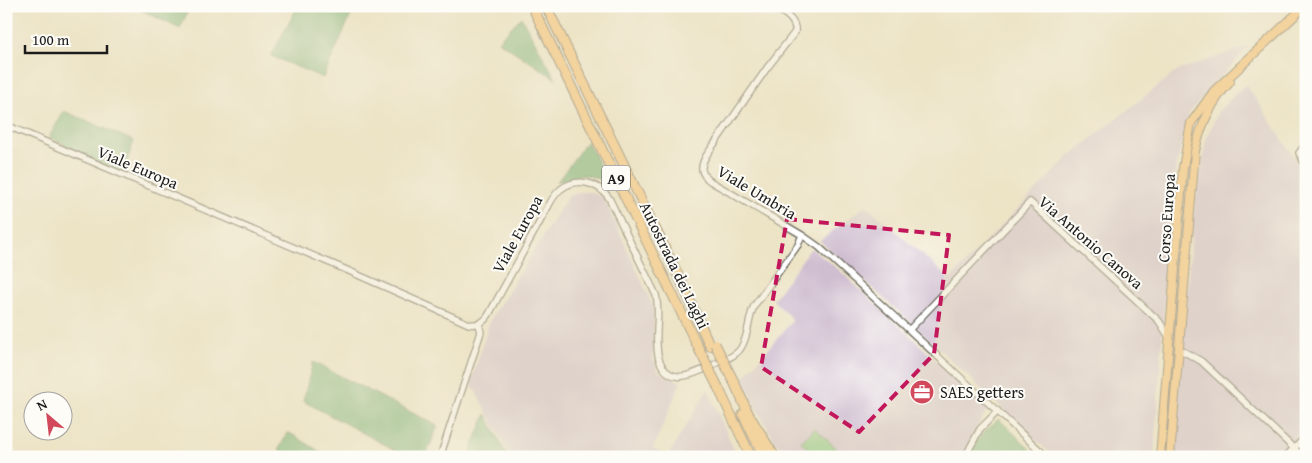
<svg xmlns="http://www.w3.org/2000/svg" width="1312" height="463" font-family="'Gentium Book Plus',serif">
	<style>
		.industrial { fill: #cfbdd0 }
		.green { fill: #86c77f; stroke: #51724e }
		.forest { fill: #6cac6e; stroke: #446445 }
		.lines { fill: none; stroke-linecap: round; stroke-linejoin: round }
		.minor-casing { stroke: #656258; stroke-width: 8 }
		.major-casing { stroke: #656258; stroke-width: 10 }
		.highway-casing { stroke: #656258; stroke-width: 11 }
		.minor { stroke: #fff; stroke-width: 5.5 }
		.major { stroke: #fabe6d; stroke-width: 8 }
		.highway { stroke: #fabe6d; stroke-width: 9 }
		.highway-bridge-casing { stroke: #656258; stroke-width: 11; stroke-linecap: butt }
		.highway-bridge { stroke: #fabe6d; stroke-width: 9 }
		.marked { fill: none; stroke: #c2185b; stroke-width: 4; stroke-dasharray: 10 6; stroke-linejoin: round }
		.labels { text-anchor: middle; dominant-baseline: central; stroke-width: 4; stroke-linejoin: round; paint-order: stroke }
		.shield { fill: #fdfcf7; stroke: #605f5e; stroke-width: 1 }
		.shield-label { font-size: 15px; font-weight: bold; fill: #1c1c1c }
		.street-label { font-size: 16px; fill: #1c1c1c; stroke: #fdfcf7 }
		.poi-label { font-size: 16px; fill: #1c1c1c; stroke: #fdfcf7; text-anchor: start }
	</style>
	<rect width="100%" height="100%" fill="#fdfcf7"/>
	<filter id="ink" filterUnits="userSpaceOnUse"><feTurbulence type="fractalNoise" baseFrequency=".02" numOctaves="2"/><feDisplacementMap in="SourceGraphic" scale="10" xChannelSelector="R" yChannelSelector="G"/><feConvolveMatrix kernelMatrix="1 2 1 2 8 2 1 2 1" color-interpolation-filters="sRGB"/></filter>
	<filter id="wash" filterUnits="userSpaceOnUse"><feTurbulence type="fractalNoise" baseFrequency=".0096" numOctaves="4" result="noise"/><feDisplacementMap in="SourceGraphic" scale="20" xChannelSelector="R" yChannelSelector="G"/><feGaussianBlur stdDeviation="1.12" result="paint"/><feColorMatrix in="noise" values="0 0 0 0 0 0 0 0 0 0 0 0 0 0 0 0 0 1.4 0 .05"/><feComposite in="paint" operator="in"/></filter>
	<g filter="url(#wash)">
		<rect width="100%" height="100%" fill="#ede4c6"/>
		<path class="industrial" d="M1249 46 1189 113 1173 180 1154 457H1054L911 323 820 241 866 205 950 279 1069 156 1177 71Z
			M1246 84 1306 175V428L1296 438 1295 453 1300 457H1172L1194 211 1206 140 1218 111Z
			M581 192H591L604 198 654 308 653 359 659 372 681 382 653 449 669 454 708 389 737 457H511L471 383 490 320 568 196Z
			M811 248 838 269 988 408 961 457H787L775 441 756 407 743 378 793 320 773 300Z"/>
		<path class="green" d="M815 428 840 452 835 457H817L801 442Z"/>
		<path class="forest" d="M133 6H190L180 29Z
			M298 6H355L323 78 271 56Z
			M521 17 556 79 498 41Z
			M64 111 134 141 122 175 49 137Z
			M587 141 610 186C586 170 582 175 557 182Z
			M313 362 438 426 425 457H408L303 401Z
			M486 414 508 457H468Z
			M999 419 1038 457H970C972 441 988 429 999 419Z
			M288 432 329 457H288L279 449Z"/>
	</g>
	<g filter="url(#ink)">
		<g class="lines">
			<defs>
				<path id="minor" d="M774 6C783 13 797 20 795 32L767 68 706 156C700 167 700 173 710 181L802 235 819 247 1047 457
					M6 125 349 271 469 324C478 325 483 323 488 316L549 205C552 199 556 193 561 189 577 177 598 182 609 198L656 295C661 315 653 340 659 359 670 390 698 372 717 363 726 359 738 355 742 346 749 334 748 319 754 306L798 245 802 235
					M1306 144 1299 153 1306 166
					M909 330 1030 202 1159 321 1169 337
					M1179 349 1201 361 1303 457
					M440 457 481 332 479 324
					M965 457 980 429 998 411
					M1285 457 1306 437"/>
				<path id="major" d="M1160 457 1183 168 1191 123 1214 91 1305 6
					M1170 457 1195 151C1201 124 1211 102 1230 82"/>
				<path id="highway" d="M532 6 700 351
					M546 6 681 281 710 346
					M734 382 749 415 775 457
					M718 387 751 457
					M743 414 764 457"/>
			</defs>
			<use href="#minor" class="minor-casing"/>
			<use href="#major" class="major-casing"/>
			<use href="#highway" class="highway-casing"/>
			<use href="#minor" class="minor"/>
			<use href="#major" class="major"/>
			<use href="#highway" class="highway"/>
			<defs>
				<path id="highway-bridge" d="M715 344 734 382
					M700 351 718 387"/>
			</defs>
			<use href="#highway-bridge" class="highway-bridge-casing"/>
			<use href="#highway-bridge" class="highway-bridge"/>
		</g>
	</g>
	<path d="M0 0H1312V463H0ZM787 219 949 235 934 354 859 432 761 367Z" fill="#ede4c6" fill-opacity=".55" fill-rule="evenodd"/>
	<path class="marked" d="M787 219 949 235 934 354 859 432 761 367Z"/>
	<defs>
		<symbol id="office-disc" viewBox="-11 -11 22 22"><circle r="9.5" fill="#d1495b" stroke="#fdfcf7"/><path d="M-6-3h4V-5.5h4V-3h4V5H-6ZM-1-4.5V-3h2v-1.5ZM-6 0V1H6V0Z" fill="#fff"/></symbol>
	</defs>
	<g fill-rule="evenodd">
		<use href="#office-disc" x="908" y="378" width="28" height="28"/>
	</g>
	<g class="labels">
		<rect class="shield" x="602" y="165.5" width="28" height="25" rx="4"/>
		<g class="shield-label">
			<text x="616" y="178">A9</text>
		</g>
		<g class="street-label">
			<text transform="translate(138 167) rotate(23)">Viale Europa</text>
			<text transform="translate(757 192) rotate(31)">Viale Umbria</text>
			<text transform="translate(1166 218) rotate(-86)">Corso Europa</text>
			<text transform="translate(517 234) rotate(-61)">Viale Europa</text>
			<text transform="translate(1091 242) rotate(41)">Via Antonio Canova</text>
			<text transform="translate(675 265) rotate(64)">Autostrada dei Laghi</text>
		</g>
		<g class="poi-label">
			<text x="940" y="392">SAES getters</text>
		</g>
	</g>
	<rect width="1312" height="463" fill="none" stroke="#fdfcf7" stroke-width="25"/>
	<g transform="translate(48 416) rotate(332)"><circle r="24" fill="#fdfcf7" stroke="#a3a29f"/>
	<path d="M0-4L9 19L0 12L-9 19Z" fill="#d1495b"/>
	<text y="-8" font-size="14" font-weight="bold" text-anchor="middle" fill="#1c1c1c">N</text>
	</g>
	<path d="M25 45v8h82v-8" fill="none" stroke="#1c1c1c" stroke-width="2.5"/>
	<text x="32" y="45" font-size="15" fill="#1c1c1c" stroke="#fdfcf7" stroke-width="4" paint-order="stroke">100 m</text>
</svg>
